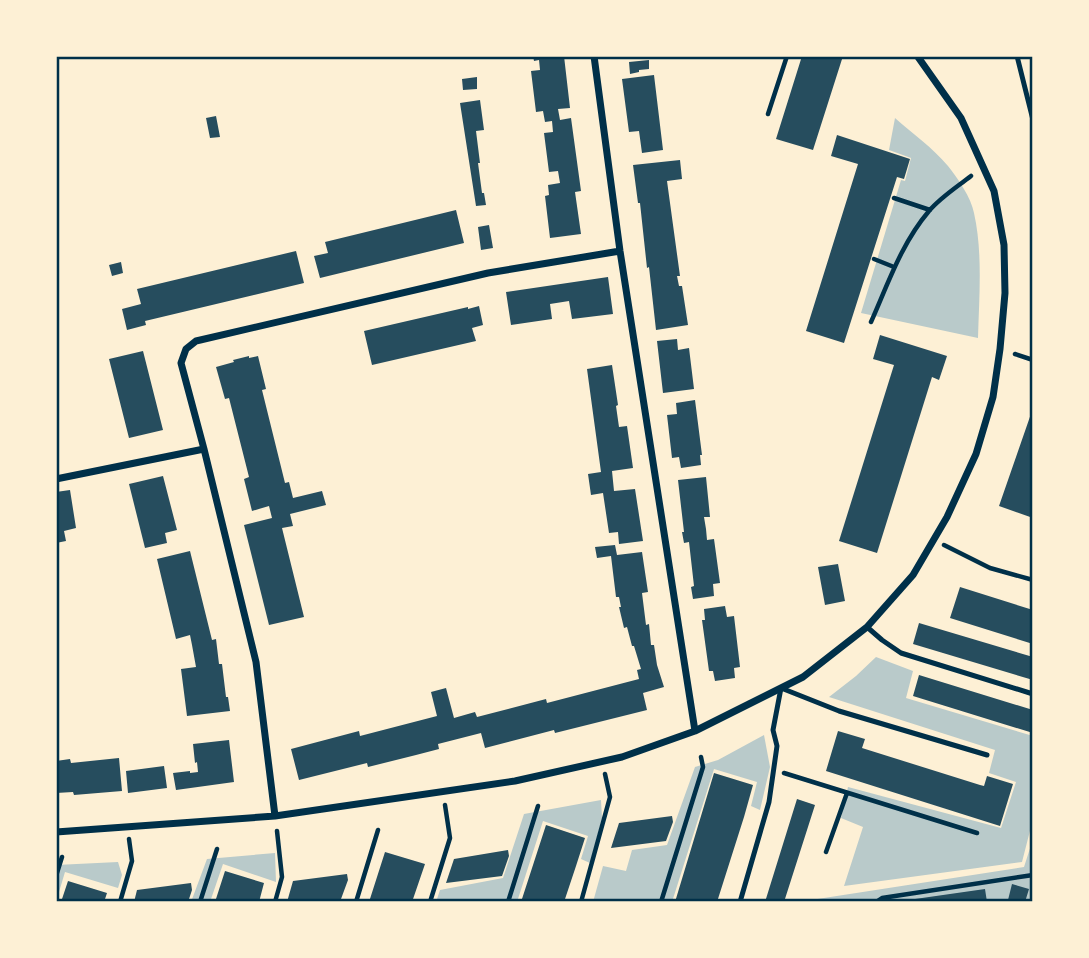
<svg xmlns="http://www.w3.org/2000/svg" width="1089" height="958" font-family="'Varela Round',sans-serif">
	<style>
		.green { fill: #b9caca }
		.building { fill: #264d5e }
		.lines { fill: none; stroke-linecap: round; stroke-linejoin: round }
		.path { stroke: #003049; stroke-width: 4.5 }
		.service { stroke: #003049; stroke-width: 5 }
		.minor { stroke: #003049; stroke-width: 7 }
		.neatline { fill: none; stroke: #003049; stroke-width: 2.5 }
	</style>
	<rect width="100%" height="100%" fill="#fdf0d5"/>
	<path class="green" d="M895 118C913 134 933 148 948 166 958 179 971 197 974 213 983 253 979 298 978 338L861 313 901 180 905 181 911 158 889 150Z
		M876 657 913 671 906 698 1033 736V819L1022 862 844 886 863 827 841 818 848 787 1001 828 1016 782 989 773 995 750 829 697 856 676Z
		M764 735 770 767 760 810 751 806 757 782 714 769 672 902H593L603 866 626 871 632 850 667 845 695 767 718 760Z
		M601 800 602 818 590 863 581 859 588 836 543 821 517 902H436L440 890 503 878 524 814Z
		M1033 839V902H798L1024 867Z
		M275 853 276 882 223 864 210 902H191L207 859Z
		M118 862 122 875 118 888 65 872 56 902V865Z"/>
	<path class="building" d="M533 56H564L570 108 558 109 560 120 571 118 581 191 575 192 581 234 550 238 545 196 549 195 548 185 560 183 558 171 549 172 544 133 553 132 552 121 545 122 543 111 536 112 531 71 540 70 539 60 534 61Z
		M802 56H843L813 150 776 139Z
		M649 60V69L639 70V72L630 74 629 62Z
		M654 75 663 150 642 153 639 131 629 132 622 79Z
		M477 77V89L463 90 462 79Z
		M480 100 484 130 476 131 480 163H478L482 193H484L486 205 476 206 460 103Z
		M216 116 220 137 210 138 206 118Z
		M837 135 910 159 904 179 897 177 844 343 806 331 858 164 831 156Z
		M680 160 682 179 667 181 680 276H677L679 286H682L688 325 656 330 649 267 647 268 640 203H638L633 165Z
		M456 210 464 243 320 278 314 256 328 253 325 242Z
		M489 225 493 248 481 250 478 227Z
		M296 251 304 283 145 321 146 325 127 330 122 309 141 304 137 289Z
		M121 262 123 273 112 276 109 265Z
		M608 277 613 314 572 319 569 301 550 304 552 319 511 325 506 292Z
		M479 306 483 325 472 328 476 341 372 365 364 331 468 307V309Z
		M880 335 947 356 939 380 932 377 877 553 839 541 894 365 873 359Z
		M677 339 678 350 689 348 694 389 663 393 657 341Z
		M143 351 163 430 129 438 109 359Z
		M249 356V358L258 356 266 389 262 390 285 483 289 482 293 498 322 491 326 505 290 514 293 526 282 528 304 617 269 625 244 525 272 518 269 506 252 511 244 479 249 477 229 398 225 399 216 367 234 362 233 360Z
		M612 365 618 405 616 406 619 427 627 426 633 468 612 471 614 491 635 489 643 541 619 544 618 532 609 533 603 493 591 495 588 474 601 472 587 369Z
		M695 400 702 455H700L701 465 681 468 679 457 672 458 667 415 677 414 676 403Z
		M1033 408V518L999 506Z
		M163 476 177 530 165 533 167 543 145 548 129 484Z
		M706 477 710 517H704L706 529 707 540 714 539 720 583 713 584 714 596 693 599 691 587 694 586 689 542 684 543 682 532H684L678 480Z
		M70 490 76 528 64 531 66 541 56 543V492Z
		M615 545 617 555 642 552 648 592 642 593 646 625 649 624 651 645H654L657 665 664 687 643 693 647 710 555 733 554 730 485 748 481 733 438 744 439 749 416 755 368 767 367 763 299 780 291 749 359 731 360 736 437 716 431 692 446 688 454 718 475 712 477 717 546 699 547 703 639 679 637 670 641 669 634 646H632L627 627 624 628 619 607H621L619 597H616L611 556 597 558 595 547Z
		M190 551 212 640 216 639 219 664H222L226 697H228L230 711 187 716 181 669 196 667 192 645 190 635 176 639 157 559Z
		M838 564 845 601 825 605 818 567Z
		M960 587 1033 610V644L950 618Z
		M725 606 727 617 734 616 740 667 734 668 735 678 715 681 713 671H709L702 620H705L704 609Z
		M919 623 1033 657V680L913 644Z
		M919 675 1033 710V733L913 696Z
		M838 731 865 739 862 748 980 785 984 786 987 776 1013 784 1000 826 826 771Z
		M229 740 234 782 176 790 173 773 190 771V773L198 772 197 762 195 763 193 744Z
		M119 758 122 791 74 795 73 792 56 793V761L70 759 71 763Z
		M164 766 167 788 128 793 126 771Z
		M714 773 753 785 744 817 717 902H675Z
		M797 799 815 805 784 902H765Z
		M672 816 673 822 666 841 611 848 619 823Z
		M546 825 585 838 576 866 564 902H521Z
		M508 850 509 856 502 876 446 883 454 859Z
		M385 852 425 864 412 902H369Z
		M225 871 264 883 259 902H215Z
		M347 874 348 880 341 899 316 902H287L293 881Z
		M68 881 107 893 104 902H61Z
		M191 883 192 890 188 902H134L137 890Z
		M1012 884 1029 889 1025 902 1008 900Z
		M985 889 987 902H908V900Z"/>
	<g class="lines">
		<path class="path" d="M768 114 787 56
			M894 198 930 210
			M874 259 894 267
			M871 322C888 284 901 244 929 211 941 197 957 187 971 176
			M1015 354 1033 360
			M944 545 990 568 1033 580
			M784 773 977 833
			M826 852 847 793
			M56 876 62 857
			M120 902 132 861 129 839
			M200 902 217 849
			M275 902 282 877 277 831
			M356 902 378 830
			M430 902 450 838 445 805
			M508 902 538 806
			M581 902 610 797 605 774
			M661 902 703 767 701 757
			M876 902 882 898 1033 875"/>
		<path class="service" d="M1017 56 1033 120
			M867 627 882 640 901 653 1033 694
			M740 902 769 802 777 746 773 730 781 688 839 711 987 755"/>
		<path class="minor" d="M594 56 620 251 695 731
			M56 479 204 449
			M275 816 256 662 204 449 181 363 186 349 196 341 488 273 620 251
			M56 832 275 816 515 781 622 757 695 731 803 677 867 627 913 575 947 517 976 454 993 397 1000 349 1005 293 1004 245 994 191 961 118 918 57"/>
	</g>
	<rect width="1089" height="958" fill="none" stroke="#fdf0d5" stroke-width="116"/>
	<rect x="58" y="58" width="973" height="842" class="neatline"/>
</svg>
